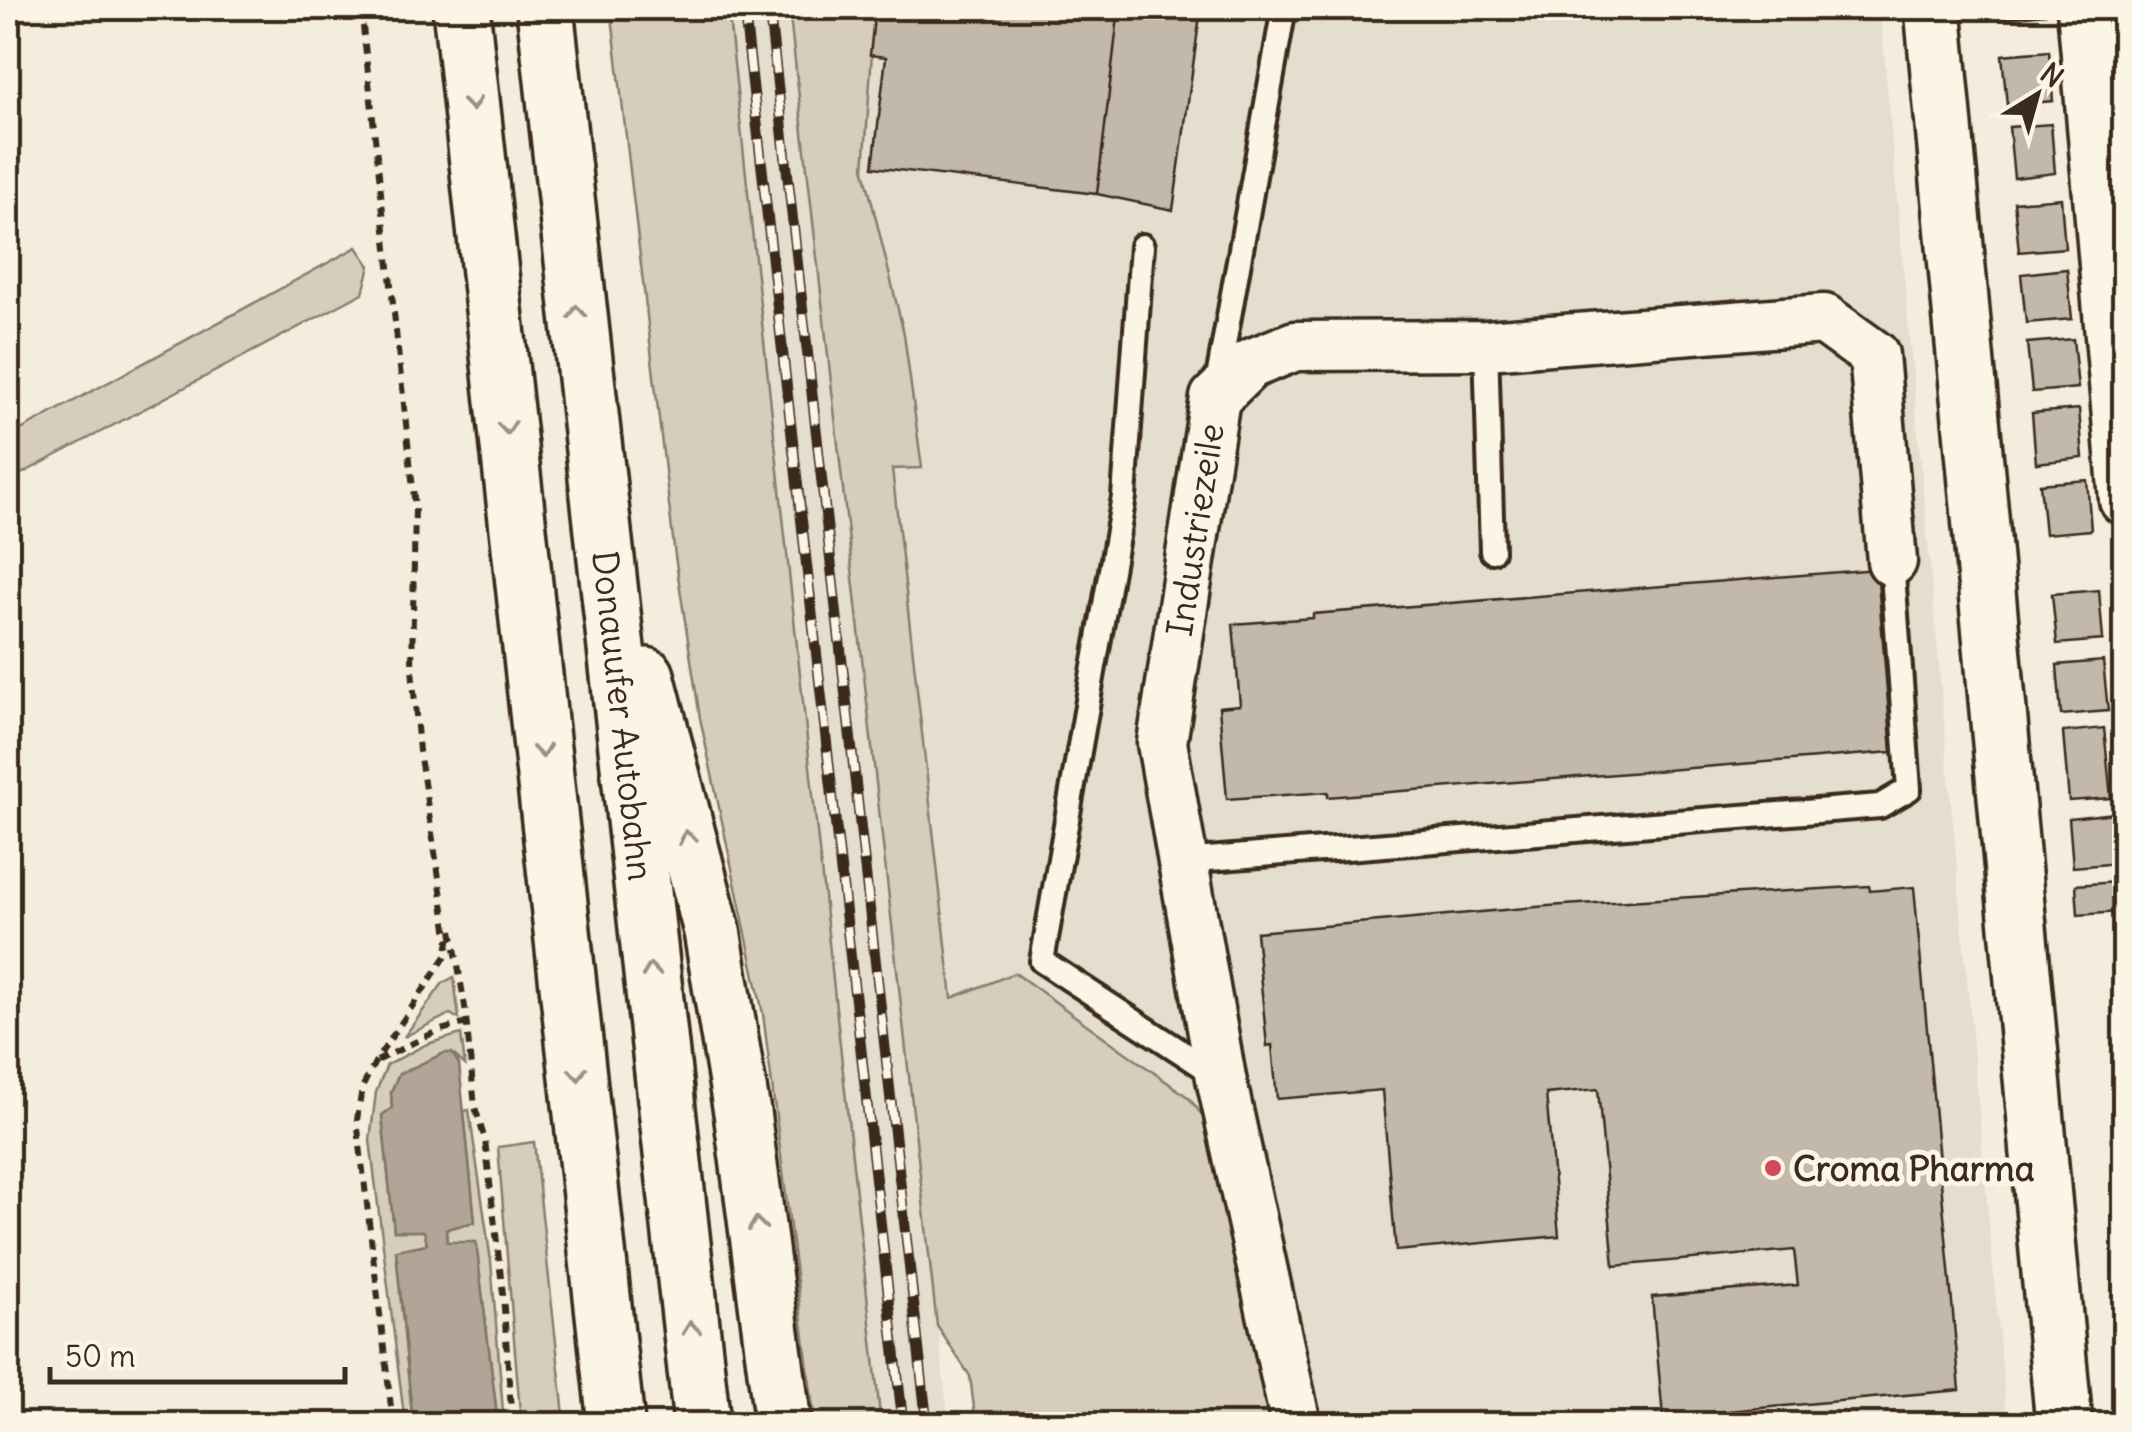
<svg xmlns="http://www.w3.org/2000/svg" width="2132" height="1432" font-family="Delius,sans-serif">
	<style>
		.built { fill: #e5ddce }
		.green { fill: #d6cdbd; stroke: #887c6e; stroke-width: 2.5 }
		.water { fill: #b0a596; stroke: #817466; stroke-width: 2.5 }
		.building { fill: #c3b9aa; stroke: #3b2a1e; stroke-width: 2.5 }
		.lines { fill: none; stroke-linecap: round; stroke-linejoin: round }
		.service-casing { stroke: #3b2a1e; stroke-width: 30 }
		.minor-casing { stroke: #3b2a1e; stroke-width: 55 }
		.primary-casing { stroke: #3b2a1e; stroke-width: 62 }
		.motorway-casing { stroke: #3b2a1e; stroke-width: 62 }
		.path { stroke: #3b2a1e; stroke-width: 6; stroke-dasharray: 10 8; stroke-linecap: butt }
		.service { stroke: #fcf5e5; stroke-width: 22 }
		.minor { stroke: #fcf5e5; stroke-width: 48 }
		.primary { stroke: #fcf5e5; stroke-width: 55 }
		.motorway { stroke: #fcf5e5; stroke-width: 55 }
		.rail-casing { stroke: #3b2a1e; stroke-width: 11 }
		.rail { stroke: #fcf5e5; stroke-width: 8; stroke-dasharray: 22; stroke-linecap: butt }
		.oneway { stroke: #9c9082 }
		.poi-dot { fill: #d1495b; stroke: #fcf5e5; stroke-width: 4 }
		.labels { text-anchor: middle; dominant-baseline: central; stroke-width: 10; stroke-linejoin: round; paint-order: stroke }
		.street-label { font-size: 35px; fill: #3b2a1e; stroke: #fcf5e5 }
		.poi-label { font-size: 35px; font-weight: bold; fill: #3b2a1e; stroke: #fcf5e5; text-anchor: start }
	</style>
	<rect width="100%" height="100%" fill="#f4eddd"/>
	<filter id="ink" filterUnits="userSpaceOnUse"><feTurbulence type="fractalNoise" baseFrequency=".01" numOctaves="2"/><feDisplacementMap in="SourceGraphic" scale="20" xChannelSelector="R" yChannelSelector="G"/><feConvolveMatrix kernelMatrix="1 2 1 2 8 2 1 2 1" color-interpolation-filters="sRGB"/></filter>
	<g filter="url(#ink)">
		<path class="built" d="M728 8H789L949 1424H881Z
			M875 8H1880L2007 1424H1271L1209 1124 1189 1098 1015 973 952 998 892 468 922 467 904 334 864 170Z"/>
		<path class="green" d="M611 8H728L881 1424H815L763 1014 700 718 675 556Z
			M789 8H875L864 170 904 334 922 468 892 469 952 998 1015 973 1189 1098 1209 1124 1271 1424H976L970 1376 937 1326Z
			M357 247 370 266 363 293 8 481V437Z
			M454 977 459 1019 450 1014 404 1037 443 983Z
			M461 1034 465 1065 452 1053 391 1092 392 1108 382 1116 394 1231H425L427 1244 396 1251 413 1424H405L370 1140 376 1092 387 1065 427 1044Z
			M469 1110 491 1261 504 1424H498L476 1242 447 1243 446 1229 475 1222 464 1111Z
			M534 1142 565 1424H521L498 1147Z"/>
		<path class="water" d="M444 1053H452L459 1064 475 1222 446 1229 447 1242H476L498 1424H413L396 1250 427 1244 424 1231H394L382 1115 392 1108 391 1092 399 1074Z"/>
		<path class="building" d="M875 8H1119L1097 194 873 167 886 57 870 55Z
			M1119 8H1201L1173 210 1097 194Z
			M1998 8H2046V14L1999 19Z
			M2124 41V94L2108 95 2103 43Z
			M2049 51 2053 101 2007 105 2002 55Z
			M2124 112V168H2113L2109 113Z
			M2051 124 2055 173 2014 178 2009 127Z
			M2061 198 2065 248 2019 252 2014 202Z
			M2067 269 2072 319 2026 323 2021 274Z
			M2073 339 2078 388 2032 392 2027 343Z
			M2079 409 2083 458 2036 463 2032 413Z
			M2087 480 2091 530 2045 534 2040 484Z
			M1877 569 1892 752 1328 797V792L1227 799 1219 707 1240 705 1233 624 1313 618V614Z
			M2099 590 2103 640 2057 644 2052 594Z
			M2103 661 2108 711 2061 715 2057 665Z
			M2104 728 2111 798 2069 801 2063 732Z
			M2116 813 2120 863 2073 867 2069 818Z
			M2116 882 2118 912 2078 915 2076 885Z
			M1869 886 1870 891 1914 887 1960 1390 1663 1417 1652 1297 1798 1285 1794 1250 1614 1266 1598 1089 1546 1094 1559 1236 1396 1251 1382 1090 1277 1099 1272 1045 1267 1046 1256 932 1548 906Z"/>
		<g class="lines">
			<defs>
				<path id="service" d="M1142 246 1124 497 1042 961 1218 1076
					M1486 345 1492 551
					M1217 384 1284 8
					M1183 861 1880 806 1909 789 1892 561"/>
				<g id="minor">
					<path d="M2082 8 2124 500"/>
					<path id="s1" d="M1296 1424 1221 1078 1162 743 1215 398 1250 364 1295 346 1486 345 1824 319 1874 355 1892 561"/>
				</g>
				<path id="primary" d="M1933 8 2064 1424"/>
				<g id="motorway">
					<path d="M461 8 616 1424"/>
					<path id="s2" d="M545 8 702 1424"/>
					<path d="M646 676 712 931 742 1112 783 1424"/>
				</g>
			</defs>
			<use href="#service" class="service-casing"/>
			<use href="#minor" class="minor-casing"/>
			<use href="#primary" class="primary-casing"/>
			<use href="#motorway" class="motorway-casing"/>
			<path class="path" d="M361 8 415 507 412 668 419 751 449 941 446 956 375 1062 362 1088 357 1120 393 1424
				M452 930 465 1007 475 1107 485 1140 503 1294 512 1424
				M377 1061 437 1031 467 1023"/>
			<use href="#service" class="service"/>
			<use href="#minor" class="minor"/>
			<use href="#primary" class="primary"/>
			<use href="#motorway" class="motorway"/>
			<defs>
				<path id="rail" d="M744 8 903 1424
					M769 8 927 1424"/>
			</defs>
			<use href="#rail" class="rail-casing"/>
			<use href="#rail" class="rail"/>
		</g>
		<defs><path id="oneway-chevron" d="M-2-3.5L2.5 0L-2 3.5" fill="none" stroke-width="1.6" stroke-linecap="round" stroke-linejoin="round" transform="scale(2.5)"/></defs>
		<g class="oneway">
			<use href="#oneway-chevron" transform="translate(472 104) rotate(84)"/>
			<use href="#oneway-chevron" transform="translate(577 312) rotate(-96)"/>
			<use href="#oneway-chevron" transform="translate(507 428) rotate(84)"/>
			<use href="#oneway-chevron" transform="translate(542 751) rotate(84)"/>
			<use href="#oneway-chevron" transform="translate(687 837) rotate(-104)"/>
			<use href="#oneway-chevron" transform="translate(651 970) rotate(-96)"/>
			<use href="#oneway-chevron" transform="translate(578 1074) rotate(84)"/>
			<use href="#oneway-chevron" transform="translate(757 1224) rotate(-97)"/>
			<use href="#oneway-chevron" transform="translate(691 1328) rotate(-96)"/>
		</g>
	</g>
	<circle class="poi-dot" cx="1773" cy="1168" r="10"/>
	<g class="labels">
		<g class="street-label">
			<text stroke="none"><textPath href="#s1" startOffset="910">Industriezeile</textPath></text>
			<text stroke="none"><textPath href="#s2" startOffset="712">Donauufer Autobahn</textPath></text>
		</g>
		<g class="poi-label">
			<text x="1793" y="1168">Croma Pharma</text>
		</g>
	</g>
	<rect width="2132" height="1432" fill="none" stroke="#fcf5e5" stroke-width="40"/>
	<rect x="20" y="20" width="2092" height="1392" fill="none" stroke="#3b2a1e" stroke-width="4" filter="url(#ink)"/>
	<g transform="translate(2037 95) rotate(37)" stroke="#fcf5e5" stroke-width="8" paint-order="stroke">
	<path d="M0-8L18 38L0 25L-18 38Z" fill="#3b2a1e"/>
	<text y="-15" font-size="28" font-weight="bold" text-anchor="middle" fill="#3b2a1e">N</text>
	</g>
	<path d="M50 1367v15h295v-15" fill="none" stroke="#3b2a1e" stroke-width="5"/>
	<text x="65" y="1367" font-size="30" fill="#3b2a1e" stroke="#fcf5e5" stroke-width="8" paint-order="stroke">50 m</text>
</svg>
